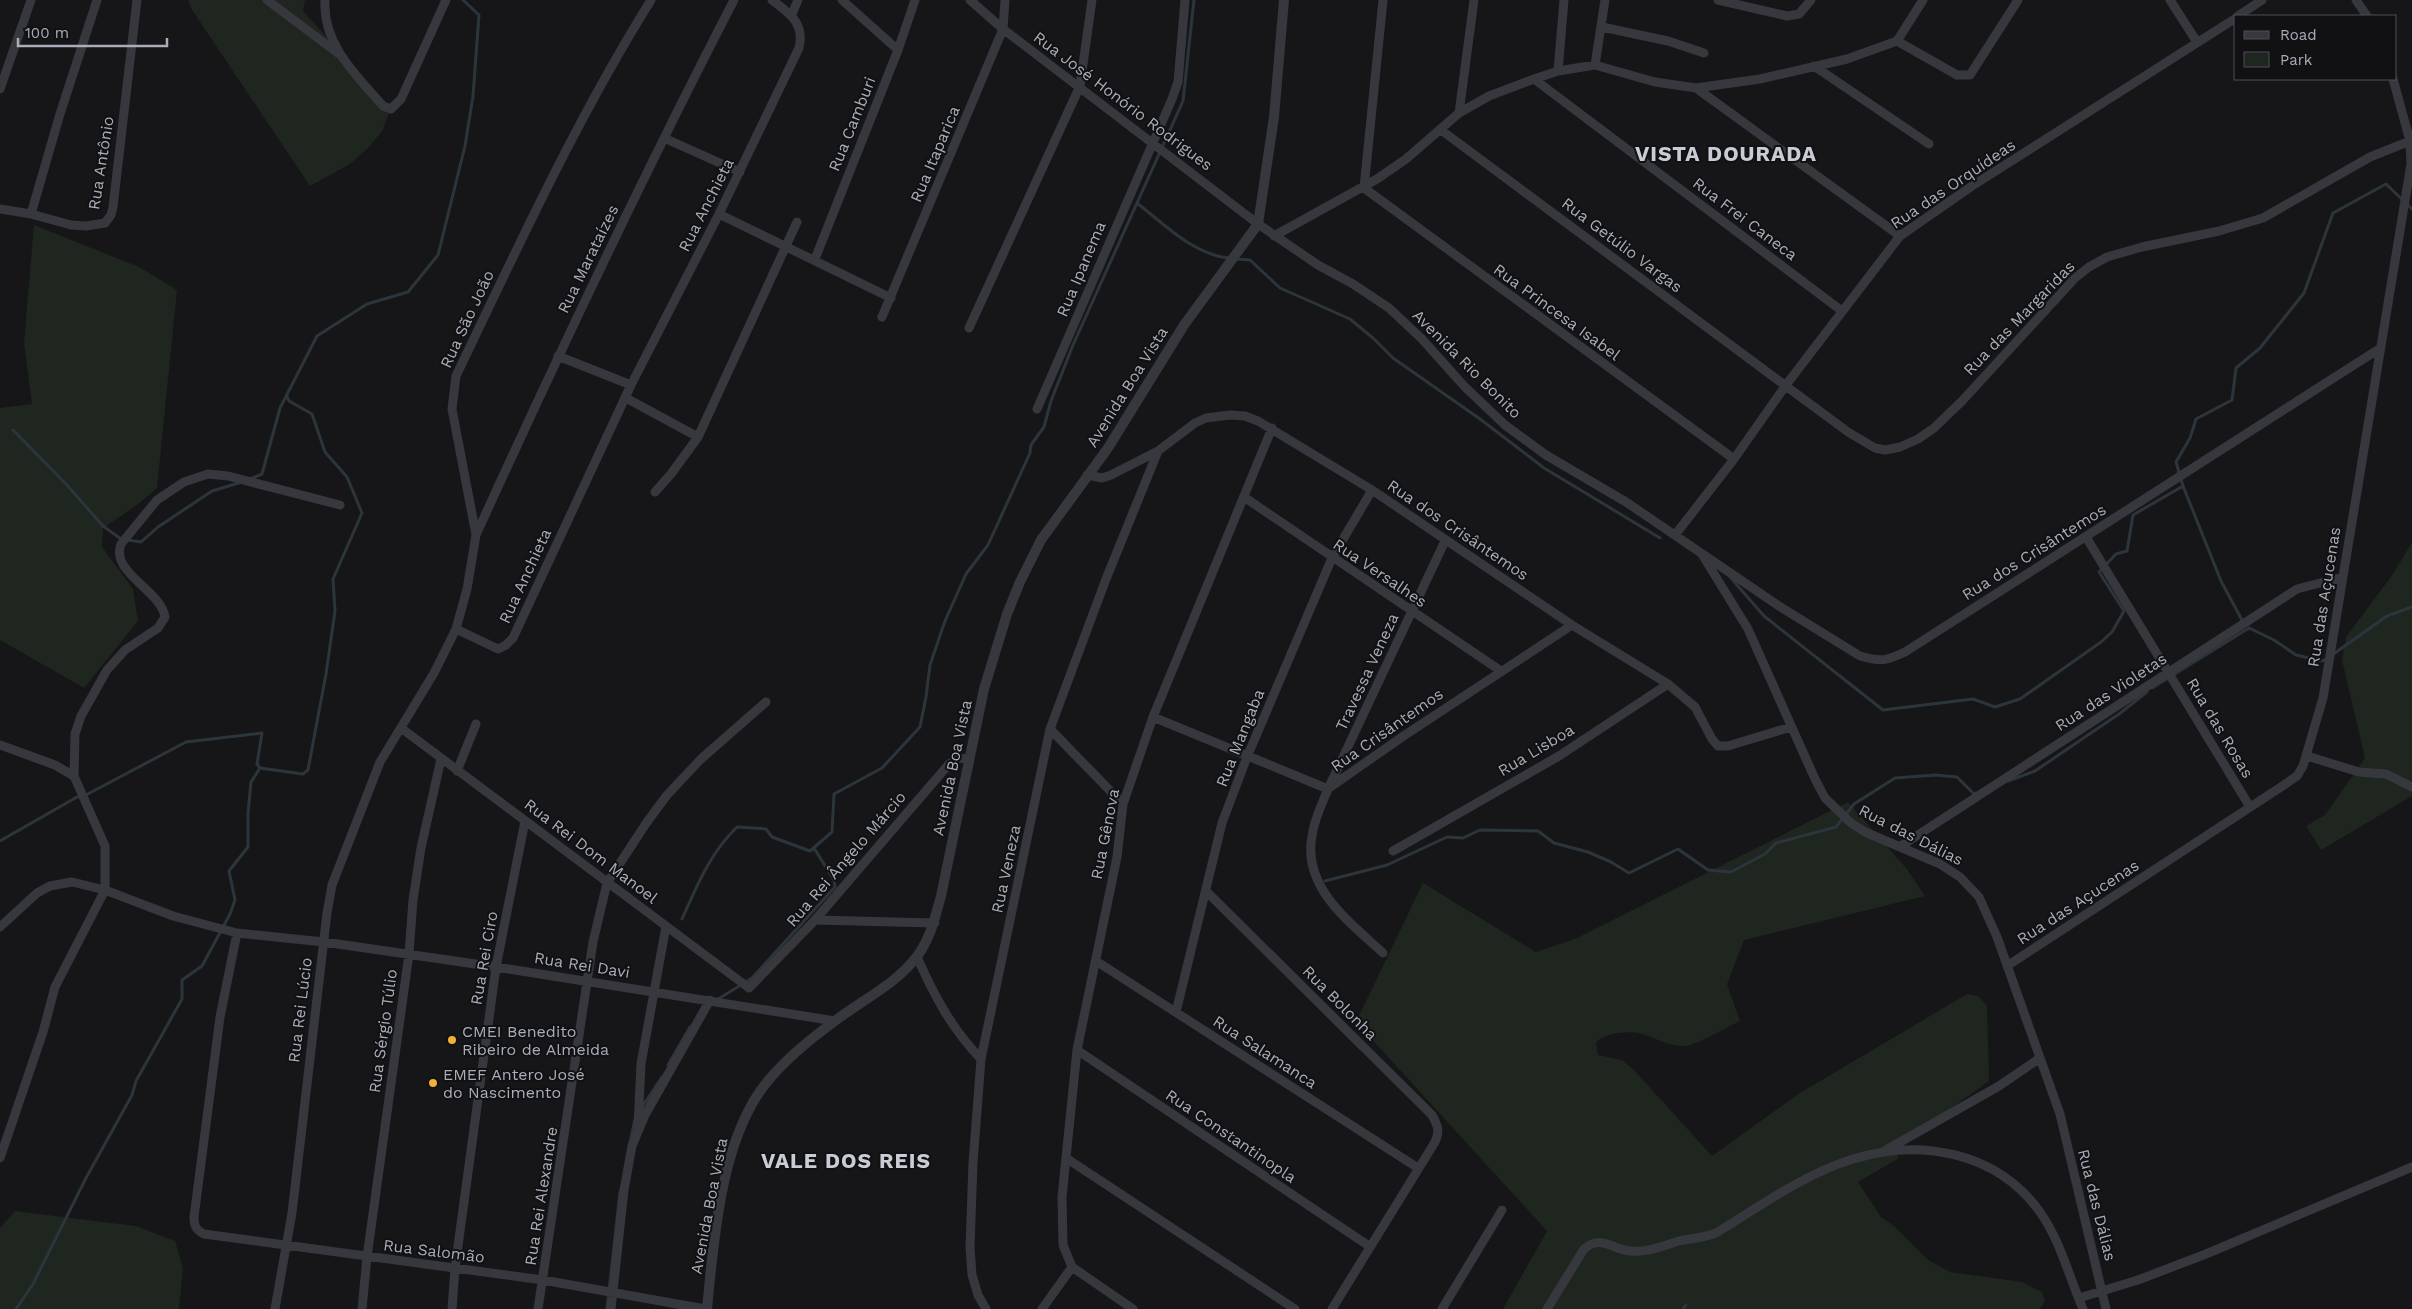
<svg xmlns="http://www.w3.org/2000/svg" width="2412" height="1309" font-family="'Work Sans',sans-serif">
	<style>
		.green { fill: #1e261f }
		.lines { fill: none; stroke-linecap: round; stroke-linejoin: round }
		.stream { stroke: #2c353c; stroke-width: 3 }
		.minor { stroke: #37383d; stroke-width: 9 }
		.tertiary { stroke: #37383d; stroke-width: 10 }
		.poi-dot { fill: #f2b134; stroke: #111113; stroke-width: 2 }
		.labels { text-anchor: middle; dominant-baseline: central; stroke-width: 4; stroke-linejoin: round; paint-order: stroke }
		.street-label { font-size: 16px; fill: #a8adb8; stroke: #111113 }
		.poi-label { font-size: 16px; fill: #a8adb8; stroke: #111113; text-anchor: start }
		.district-label { font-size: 21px; font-weight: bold; letter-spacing: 1px; fill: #c9ccd4; stroke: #111113 }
	</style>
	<rect width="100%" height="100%" fill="#161618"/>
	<path class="green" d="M188 0H305L303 11 323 33 361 83 391 106 383 130 368 148 350 164 310 186 192 10Z
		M34 225 139 267 177 290 157 488 137 505 103 528 102 547 133 589 138 621 84 688 0 640V408L32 404 24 343Z
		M2412 542V796L2321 850 2306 826 2325 815 2365 758 2342 660 2346 637 2393 574Z
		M1848 802 1906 868 1925 896 1744 940 1727 984 1740 1021C1729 1026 1693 1047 1684 1046 1667 1046 1654 1037 1639 1033 1627 1031 1603 1033 1596 1043L1598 1055 1622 1060 1633 1069 1712 1156 1800 1093 1967 994 1978 996 1987 1006 1989 1081 1894 1149 1899 1158 1858 1182 1881 1217 1894 1226 1928 1260 1950 1272 2022 1282 2042 1292 2045 1301 2040 1309H1503L1547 1231 1356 1022 1423 883 1536 952 1577 938Z
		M15 1211 136 1226 175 1241 183 1268 179 1309H0V1228Z"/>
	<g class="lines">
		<path class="stream" d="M1137 203C1164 224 1194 255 1229 258
			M1235 259 1250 260 1280 288 1350 319 1373 338 1393 358 1480 419 1544 468 1660 538
			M13 430 66 484 103 526 121 539 141 542 158 527 212 491 242 482
			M250 479 262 474 280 408 317 336 367 304 408 292 438 255 465 146 473 96 479 15 463 0
			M1730 577 1764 616 1883 710 1973 699 1995 707 2020 699 2101 642 2112 632 2124 611 2099 572 2116 554 2127 551 2133 515 2183 486
			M2243 622 2221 581 2183 486 2176 462 2190 438 2196 419 2232 400 2236 368 2260 348 2304 293 2333 213 2386 184 2412 209
			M2249 628 2274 640 2296 655 2322 661 2327 659
			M2332 655 2387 616 2412 607
			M2152 688 2249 628
			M260 768 303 774 308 770 326 674 335 611 333 579 362 513 347 477 325 452 312 414 289 401 287 396
			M2008 781 2035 771 2119 714 2147 692
			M0 841 77 797 84 796 186 742 262 733 257 764 260 768 251 782 248 813V847L229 871 235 900 230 914 202 966 182 980V999L136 1081 132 1095 86 1178 33 1284 16 1309
			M1325 881 1387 865 1447 837 1463 838 1480 830 1538 831 1554 843 1588 852 1611 862 1629 873 1678 849 1708 870 1731 872 1765 854 1776 843 1836 827 1854 804 1895 778 1936 775 1957 777 1974 794 1976 793
			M682 919C697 886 710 853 737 827L766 829 772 837 810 851 832 832 834 794 882 768 920 727 926 697 930 665 945 621 966 574 988 545 1030 453 1031 445 1044 427 1051 401 1073 345 1183 101 1194 0
			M715 1001 752 978 835 887 834 880 814 848
			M668 1065 690 1027
			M642 1107 662 1077
			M630 1142 635 1119
			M607 1309 620 1192
			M1683 1309 1686 1305"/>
		<path class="minor" d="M267 0 339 54
			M325 0C322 44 357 76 383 106L391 109 401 99 446 0
			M842 0 898 50
			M970 0 1003 29 1258 224 1318 265 1353 284 1389 308 1422 339 1464 386 1505 425 1546 455 1626 502 1779 606 1860 656C1881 662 1886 661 1905 652L2379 349
			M1383 0 1364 188 1734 459
			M1718 0 1787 16 1799 14 1811 0
			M2170 0 2197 42
			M2356 0 2367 16
			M792 14 798 0
			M2238 16 2262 0
			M1602 27 1668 41 1704 53
			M1897 41 1957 75H1970L2018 0
			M1595 65 1605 0
			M1814 66 1929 144
			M1558 71 1564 0
			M1534 79 1842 311
			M1696 88 1900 236
			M0 89 31 0
			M1459 113 1474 0
			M1441 130 1848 432 1875 448 1885 450 1900 447 1918 439 1934 428 1962 401 2075 278 2089 267 2107 257 2142 247 2219 231 2263 218 2370 157 2410 141
			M664 138 740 172
			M0 209 31 214 71 225 86 226 105 223 111 215 113 207 137 0
			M31 214 60 114 97 0
			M719 214 891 298
			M1274 236 1377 179 1406 159 1459 113 1489 96 1534 79 1558 71 1595 65 1655 82 1696 88 1760 79 1847 59 1897 41 1923 0
			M815 259 898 50 915 0
			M882 317 1003 29 1005 0
			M969 328 1080 86 1092 0
			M558 356 631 385
			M626 398 698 437
			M1037 409 1172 99 1178 82 1185 0
			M1087 475 1102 478 1111 475 1158 451 1195 423 1206 418 1230 415 1245 416 1258 421 1372 490 1572 625 1668 684 1695 707 1712 739 1718 746H1728L1791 727
			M655 492 671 474 698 437 797 222
			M1244 497 1501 671
			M476 535C558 355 643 176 734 0
			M1675 535 1734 459 1786 385 1900 236 1972 186 2236 18
			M2086 537 2250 807
			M1703 556 1748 629 1815 779 1825 798 1851 823 1865 832 1940 864 1960 877 1979 897 1997 937 2060 1114 2106 1309
			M456 629 498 649 506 645 513 638 631 385 719 214 799 48C805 24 790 13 772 0
			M1153 717 1328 789
			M401 728 749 988
			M1050 729 1123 804
			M0 745 55 765 74 776
			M2307 756 2359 772 2386 774 2412 787
			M457 771 476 724
			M1329 788 1405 735 1572 625
			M1901 846 2297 589 2343 577
			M1393 851 1559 756 1668 684
			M1206 891 1432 1115C1438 1126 1440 1131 1435 1142L1332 1309
			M815 920 935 923
			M0 927 37 893 50 886 72 882 105 890 173 916 237 933 324 942 496 967 835 1021
			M237 933 220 1017 194 1217C194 1226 196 1230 204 1234L543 1280 705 1309
			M1383 953C1350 922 1302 888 1312 836 1314 819 1322 804 1328 789L1445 541
			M917 957C934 995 951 1028 981 1059
			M1096 961 1418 1168
			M2007 966 2281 787 2297 776 2303 766 2323 698 2411 164 2410 141 2393 79
			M749 988 815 920 949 764 957 758 968 759
			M1176 1012 1222 823 1247 757 1332 558 1372 490
			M1077 1050 1369 1246
			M638 1126 641 1064 666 926
			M1886 1150 1999 1086 2040 1058
			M0 1158 43 1032 55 987 105 890V846L74 776 75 734 81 716 107 670 125 650 158 628 165 617C161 590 110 573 121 544L157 500 184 482 208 474 228 476 340 505
			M1066 1158 1295 1309
			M2079 1298 2138 1280 2206 1254 2412 1167
			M275 1309 292 1213 327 913 332 885 380 762 434 673 456 629 467 589 476 535 452 409 456 376C517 249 576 120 651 0
			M362 1309 367 1257 409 954 413 900 421 848 441 759
			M452 1309 455 1268 496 967 525 821
			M538 1309 593 942 607 883 647 822 667 795 701 759 766 702
			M611 1309 624 1190 632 1146 645 1115 710 1000
			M986 1309 978 1295 972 1275 970 1247 973 1163 981 1059 1050 729 1106 579 1158 451
			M1042 1309 1072 1267
			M1133 1309 1072 1267 1063 1245 1062 1197 1077 1050 1117 857 1123 804 1153 717 1272 428
			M1442 1309 1502 1210
			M1547 1309 1584 1249C1601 1234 1611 1249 1630 1251 1647 1253 1663 1246 1679 1241 1691 1238 1704 1238 1716 1233 1759 1207 1804 1174 1853 1159 1921 1138 1997 1152 2040 1212 2061 1242 2069 1277 2083 1309"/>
		<path class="tertiary" d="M707 1309C714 1238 721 1138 767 1082 784 1061 813 1037 835 1021 862 1000 897 984 918 955 931 937 935 917 941 896L984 689 1007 614 1020 582 1041 540 1108 448 1184 325 1258 224 1274 117 1284 0"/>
	</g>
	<g class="poi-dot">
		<circle cx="452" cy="1040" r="5"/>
		<circle cx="433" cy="1083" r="5"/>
	</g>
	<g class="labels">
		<g class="street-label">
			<text transform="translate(1123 101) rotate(37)">Rua José Honório Rodrigues</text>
			<text transform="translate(852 124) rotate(-68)">Rua Camburi</text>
			<text transform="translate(935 154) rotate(-67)">Rua Itaparica</text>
			<text transform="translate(101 163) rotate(-81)">Rua Antônio</text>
			<text transform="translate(1953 184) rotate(-34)">Rua das Orquídeas</text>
			<text transform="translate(706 205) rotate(-63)">Rua Anchieta</text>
			<text transform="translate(1745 219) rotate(37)">Rua Frei Caneca</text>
			<text transform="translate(1622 245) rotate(37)">Rua Getúlio Vargas</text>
			<text transform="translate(588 259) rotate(-64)">Rua Marataízes</text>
			<text transform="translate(1081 269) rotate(-67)">Rua Ipanema</text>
			<text transform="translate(1557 312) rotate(36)">Rua Princesa Isabel</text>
			<text transform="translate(2019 318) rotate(-46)">Rua das Margaridas</text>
			<text transform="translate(467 319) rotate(-65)">Rua São João</text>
			<text transform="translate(1467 364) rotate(45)">Avenida Rio Bonito</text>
			<text transform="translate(1127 387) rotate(-58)">Avenida Boa Vista</text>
			<text transform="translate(1458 530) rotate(34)">Rua dos Crisântemos</text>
			<text transform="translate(2034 552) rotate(-32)">Rua dos Crisântemos</text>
			<text transform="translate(1380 573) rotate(34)">Rua Versalhes</text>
			<text transform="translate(525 576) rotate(-65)">Rua Anchieta</text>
			<text transform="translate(2324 597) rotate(-81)">Rua das Açucenas</text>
			<text transform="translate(1367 672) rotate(-65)">Travessa Veneza</text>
			<text transform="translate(2111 692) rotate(-33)">Rua das Violetas</text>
			<text transform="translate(2220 728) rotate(59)">Rua das Rosas</text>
			<text transform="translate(1387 730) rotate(-35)">Rua Crisântemos</text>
			<text transform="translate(1240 738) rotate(-68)">Rua Mangaba</text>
			<text transform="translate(1536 750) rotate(-31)">Rua Lisboa</text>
			<text transform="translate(952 768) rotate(-78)">Avenida Boa Vista</text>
			<text transform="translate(1105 834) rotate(-79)">Rua Gênova</text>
			<text transform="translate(1911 835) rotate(27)">Rua das Dálias</text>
			<text transform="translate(591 851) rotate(37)">Rua Rei Dom Manoel</text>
			<text transform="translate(846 859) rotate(-49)">Rua Rei Ângelo Márcio</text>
			<text transform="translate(1006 869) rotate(-78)">Rua Veneza</text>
			<text transform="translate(2078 902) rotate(-33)">Rua das Açucenas</text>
			<text transform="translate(484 958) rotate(-80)">Rua Rei Ciro</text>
			<text transform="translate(582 965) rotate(9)">Rua Rei Davi</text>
			<text transform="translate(1340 1003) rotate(45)">Rua Bolonha</text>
			<text transform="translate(300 1010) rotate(-83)">Rua Rei Lúcio</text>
			<text transform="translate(383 1031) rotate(-82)">Rua Sérgio Túlio</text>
			<text transform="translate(1265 1052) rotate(33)">Rua Salamanca</text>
			<text transform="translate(1231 1136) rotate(34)">Rua Constantinopla</text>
			<text transform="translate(541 1196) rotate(-81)">Rua Rei Alexandre</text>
			<text transform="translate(2097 1205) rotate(76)">Rua das Dálias</text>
			<text transform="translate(709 1206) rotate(-79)">Avenida Boa Vista</text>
			<text transform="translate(434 1251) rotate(7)">Rua Salomão</text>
		</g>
		<g class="poi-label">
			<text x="462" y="1031">CMEI Benedito<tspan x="462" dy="18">Ribeiro de Almeida</tspan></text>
			<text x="443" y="1074">EMEF Antero José<tspan x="443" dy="18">do Nascimento</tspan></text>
		</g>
		<g class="district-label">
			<text x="1726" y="153">VISTA DOURADA</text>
			<text x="846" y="1160">VALE DOS REIS</text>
		</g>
	</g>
	<rect x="2234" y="15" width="162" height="65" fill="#111113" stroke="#4d4f55"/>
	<rect x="2244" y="31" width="25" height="8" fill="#37383d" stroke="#4d4f55"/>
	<text x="2280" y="40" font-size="15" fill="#a8adb8">Road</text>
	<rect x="2244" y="52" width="25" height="15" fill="#1e261f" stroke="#4d4f55"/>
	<text x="2280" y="65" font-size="15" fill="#a8adb8">Park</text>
	<path d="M18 38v8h149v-8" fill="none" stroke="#a8adb8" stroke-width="2.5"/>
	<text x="25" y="38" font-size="15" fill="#a8adb8" stroke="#111113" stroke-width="4" paint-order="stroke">100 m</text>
</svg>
